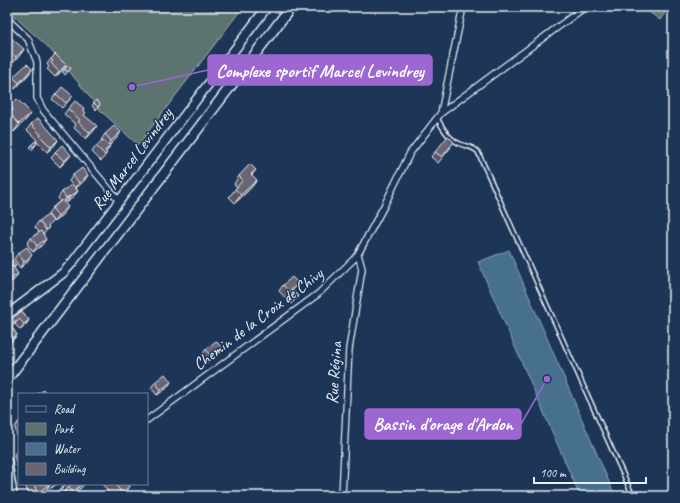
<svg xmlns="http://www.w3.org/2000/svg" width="680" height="503" font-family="Caveat,sans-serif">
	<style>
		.green { fill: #5d736f; stroke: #a2b2b4 }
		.water { fill: #476f8f; stroke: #87a3b9 }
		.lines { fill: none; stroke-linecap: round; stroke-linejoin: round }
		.lane-casing { stroke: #e8f1f8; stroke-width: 6 }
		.street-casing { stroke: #e8f1f8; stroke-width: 8 }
		.secondary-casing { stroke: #e8f1f8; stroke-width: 11 }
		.primary-casing { stroke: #e8f1f8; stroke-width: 12 }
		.lane { stroke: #1d3557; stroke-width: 3 }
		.street { stroke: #1d3557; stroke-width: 5.5 }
		.secondary { stroke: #1d3557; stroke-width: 8 }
		.primary { stroke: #1d3557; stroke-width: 9 }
		.wall { fill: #5a5765; stroke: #e8f1f8 }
		.shaded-wall { fill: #4a4752; stroke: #e8f1f8 }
		.building { fill: #696575; stroke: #e8f1f8 }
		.labels { text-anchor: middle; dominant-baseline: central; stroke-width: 3; stroke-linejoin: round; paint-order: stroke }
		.street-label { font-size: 17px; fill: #e8f1f8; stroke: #1d3557 }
		.leader { fill: none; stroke: #9c67d0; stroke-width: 1.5 }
		.callout-dot { fill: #9c67d0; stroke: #1d3557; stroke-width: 1.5 }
		.callout { fill: #9c67d0; stroke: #9c67d0; stroke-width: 1.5 }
		.callout-label { font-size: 18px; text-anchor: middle; font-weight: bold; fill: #fff }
	</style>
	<rect width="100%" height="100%" fill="#1d3557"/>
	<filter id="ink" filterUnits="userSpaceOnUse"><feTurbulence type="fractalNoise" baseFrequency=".025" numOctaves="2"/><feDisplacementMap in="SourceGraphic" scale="8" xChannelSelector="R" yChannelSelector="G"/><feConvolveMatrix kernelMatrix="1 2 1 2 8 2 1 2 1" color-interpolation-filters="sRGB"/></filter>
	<g filter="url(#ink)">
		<path class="green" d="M7 7H243L138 145 101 111 69 71 46 45 7 10Z
			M642 7H669L660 20Z"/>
		<path class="water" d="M509 250 615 496H580L478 262Z"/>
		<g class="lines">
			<defs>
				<path id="lane" d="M437 118C443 129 450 141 463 145 469 147 473 147 478 152L633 496"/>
				<path id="street" d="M7 19 28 39 37 62V98L43 110 119 201
					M441 113 463 7
					M147 420 318 294 354 259 358 254 384 206 410 153 441 113 585 7
					M46 496 62 484
					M342 496 349 349 362 269 358 254"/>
				<path id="secondary" d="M7 315 63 273 72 263 267 7
					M7 461 13 496"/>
				<path id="primary" d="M7 379 291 7"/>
			</defs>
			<use href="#lane" class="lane-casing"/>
			<use href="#street" class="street-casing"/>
			<use href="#secondary" class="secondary-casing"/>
			<use href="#primary" class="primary-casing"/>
			<use href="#lane" class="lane"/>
			<use href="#street" class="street"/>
			<use href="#secondary" class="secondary"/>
			<use href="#primary" class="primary"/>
		</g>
		<path class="wall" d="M7 42 24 49 20 55 13 63 7 58Z
			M51 59 66 65 62 71 55 77 47 69 49 67 47 64Z
			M71 68 65 75 63 72 65 69Z
			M32 69 28 75 15 89 9 83 13 77Z
			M56 94 73 96 62 108 52 99Z
			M96 100 100 104 96 110 92 106Z
			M10 106 31 113 25 121 14 132 7 125V110Z
			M68 109 83 110 84 115 93 132 86 139 74 128 76 125 64 114Z
			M31 124 58 140 54 146 47 152 36 141 37 140 27 130Z
			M105 134 117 138 109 146H110L106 152 107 153 101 161 92 152 96 146 102 141 101 140Z
			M37 143 32 150 29 147 31 145Z
			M451 147 438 163 431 157 435 152Z
			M55 152 67 160 60 167 51 158Z
			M256 170 252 175 251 188 235 203 229 197 237 187 234 184 239 176Z
			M73 175H88L84 181 76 188 78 191 74 196 67 203 66 201 64 202V213L54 222 48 214 52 208 60 201 58 198 62 192 72 185 69 181Z
			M39 221 49 227 43 235 42 245 33 252 27 244 31 238 39 232 35 227Z
			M18 253 30 257 26 263 20 268 14 259Z
			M10 262 16 265 14 267 15 279 7 285V270L10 268 8 265Z
			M298 283 292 291 298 296 294 301 291 304 279 291 283 285Z
			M22 311 29 320 25 326 20 330 15 324 12 327 17 335 13 340 7 344V323L9 326 8 324 12 318Z
			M206 349 218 354 207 362 202 355Z
			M155 382 167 388 157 395 151 388Z
			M19 421V436H17L15 427Z
			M19 436V444L18 438Z
			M18 449H19V465L17 466 14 455Z
			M25 484H50L45 492 39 496H29Z
			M102 484H129L125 495 123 496H112Z
			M83 486 71 496H58L65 492 68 487Z"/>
		<path class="shaded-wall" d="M24 49 20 55 13 63 16 57Z
			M66 65 62 71 55 77 59 72Z
			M32 69 28 75 15 89 19 83Z
			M31 113 25 121 14 132 19 124Z
			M97 126 93 132 86 139 90 133Z
			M121 132 117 138 108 147 111 141Z
			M58 140 54 146 47 152 51 147Z
			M71 155 67 160 60 167 64 161Z
			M88 175 84 181 75 189 79 183Z
			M257 180 251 188 235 203 241 195Z
			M78 191 74 196 67 203 70 197Z
			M69 196 66 201 62 204 66 198Z
			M68 207 64 213 54 222 58 216Z
			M46 239 42 245 33 252 37 246Z
			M32 255 26 263 20 268 24 262Z
			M18 274 15 279 7 285 10 280Z
			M298 283 294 289 290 293 291 290Z
			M298 296 294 301 291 304 295 298Z
			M19 319 15 324 10 327 14 322Z
			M29 320 25 326 20 330 24 324Z
			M17 335 13 340 7 344 11 339Z
			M222 348 218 354 207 362 211 357Z
			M171 382 167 388 157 395 161 390Z
			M50 484 45 492 39 496H35L37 493Z
			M82 484H84L83 486 71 496H70L73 492Z
			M130 486 125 495 123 496H120L122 493Z"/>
		<path class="building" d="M11 38 24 49 16 57 7 49V42Z
			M55 54 66 65 59 72 51 63 53 61 51 59Z
			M27 64 32 69 19 83 13 77Z
			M68 66 71 68 67 72 65 69Z
			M62 87 73 96 66 103 56 94Z
			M17 99 31 113 19 124 10 114 13 110 10 106Z
			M96 100 100 104 98 107 94 103Z
			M75 101 84 108 83 110 86 113 84 115 97 126 90 133 78 122 80 120 68 109Z
			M38 118 58 140 51 147 40 136 41 135 31 124Z
			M114 126 121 132 111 141 105 134Z
			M448 136 454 142 442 157 435 152Z
			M103 140 110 146 105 151 107 153 105 155 96 146Z
			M35 141 37 143 33 147 31 145Z
			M62 145 71 155 64 161 55 152Z
			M250 164 256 170 251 174 257 180 241 195 235 189 243 180 239 176Z
			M82 168 88 175 79 183 73 175Z
			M72 184 78 191 70 197 69 196 66 198 62 192Z
			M62 200 68 207 58 216 52 208Z
			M48 215 53 221 48 226 49 227 46 230 39 221Z
			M41 231 46 239 37 246 31 238Z
			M27 247 32 255 30 256V257L24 262 18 253Z
			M12 260 16 265 13 266 10 262Z
			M13 266 18 274 10 280 7 276V270Z
			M292 277 298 283 291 290 298 296 295 298 283 285Z
			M22 311 29 320 24 324 19 319 14 322 12 318Z
			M7 323 9 326 10 325 17 335 11 339 7 333Z
			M216 341 222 348 211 357 206 349Z
			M165 374 171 382 161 390 155 382Z
			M44 390 46 394H37Z
			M34 484H50L37 493Z
			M72 484H82L73 492 68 487Z
			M115 484H129L130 486 122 493Z
			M64 491 68 496H58Z"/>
	</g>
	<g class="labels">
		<g class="street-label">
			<text transform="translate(132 159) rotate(-53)">Rue Marcel Levindrey</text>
			<text transform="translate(258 319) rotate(-37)">Chemin de la Croix de Chivy</text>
			<text transform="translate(334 373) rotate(-86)">Rue Régina</text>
		</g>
	</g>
	<path class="leader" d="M132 87L208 70M547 379L521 424"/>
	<g class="callout-dot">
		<circle cx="132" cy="87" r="4"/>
		<circle cx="547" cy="379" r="4"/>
	</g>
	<g class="callout">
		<rect x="208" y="55" width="224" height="30" rx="4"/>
		<rect x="365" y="409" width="156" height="30" rx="4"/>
	</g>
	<g class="callout-label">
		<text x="320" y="77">Complexe sportif Marcel Levindrey</text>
		<text x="443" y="430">Bassin d'orage d'Ardon</text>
	</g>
	<rect width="680" height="503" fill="none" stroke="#1d3557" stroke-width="24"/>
	<rect x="12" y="12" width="656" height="479" fill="none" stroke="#e8f1f8" stroke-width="1.5" filter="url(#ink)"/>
	<rect x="18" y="393" width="130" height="92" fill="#1d3557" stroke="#6e8097"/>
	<rect x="26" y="406" width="20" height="6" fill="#1d3557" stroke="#6e8097"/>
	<text x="54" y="413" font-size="12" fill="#e8f1f8">Road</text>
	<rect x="26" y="423" width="20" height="12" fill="#5d736f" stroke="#6e8097"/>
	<text x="54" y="433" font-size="12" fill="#e8f1f8">Park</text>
	<rect x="26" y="443" width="20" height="12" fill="#476f8f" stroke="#6e8097"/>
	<text x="54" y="453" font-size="12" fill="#e8f1f8">Water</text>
	<rect x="26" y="463" width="20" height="12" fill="#696575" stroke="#6e8097"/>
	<text x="54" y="473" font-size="12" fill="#e8f1f8">Building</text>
	<path d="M534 477v6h112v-6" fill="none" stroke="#e8f1f8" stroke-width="2"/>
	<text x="540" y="477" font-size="12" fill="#e8f1f8" stroke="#1d3557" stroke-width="3" paint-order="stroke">100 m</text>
</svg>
